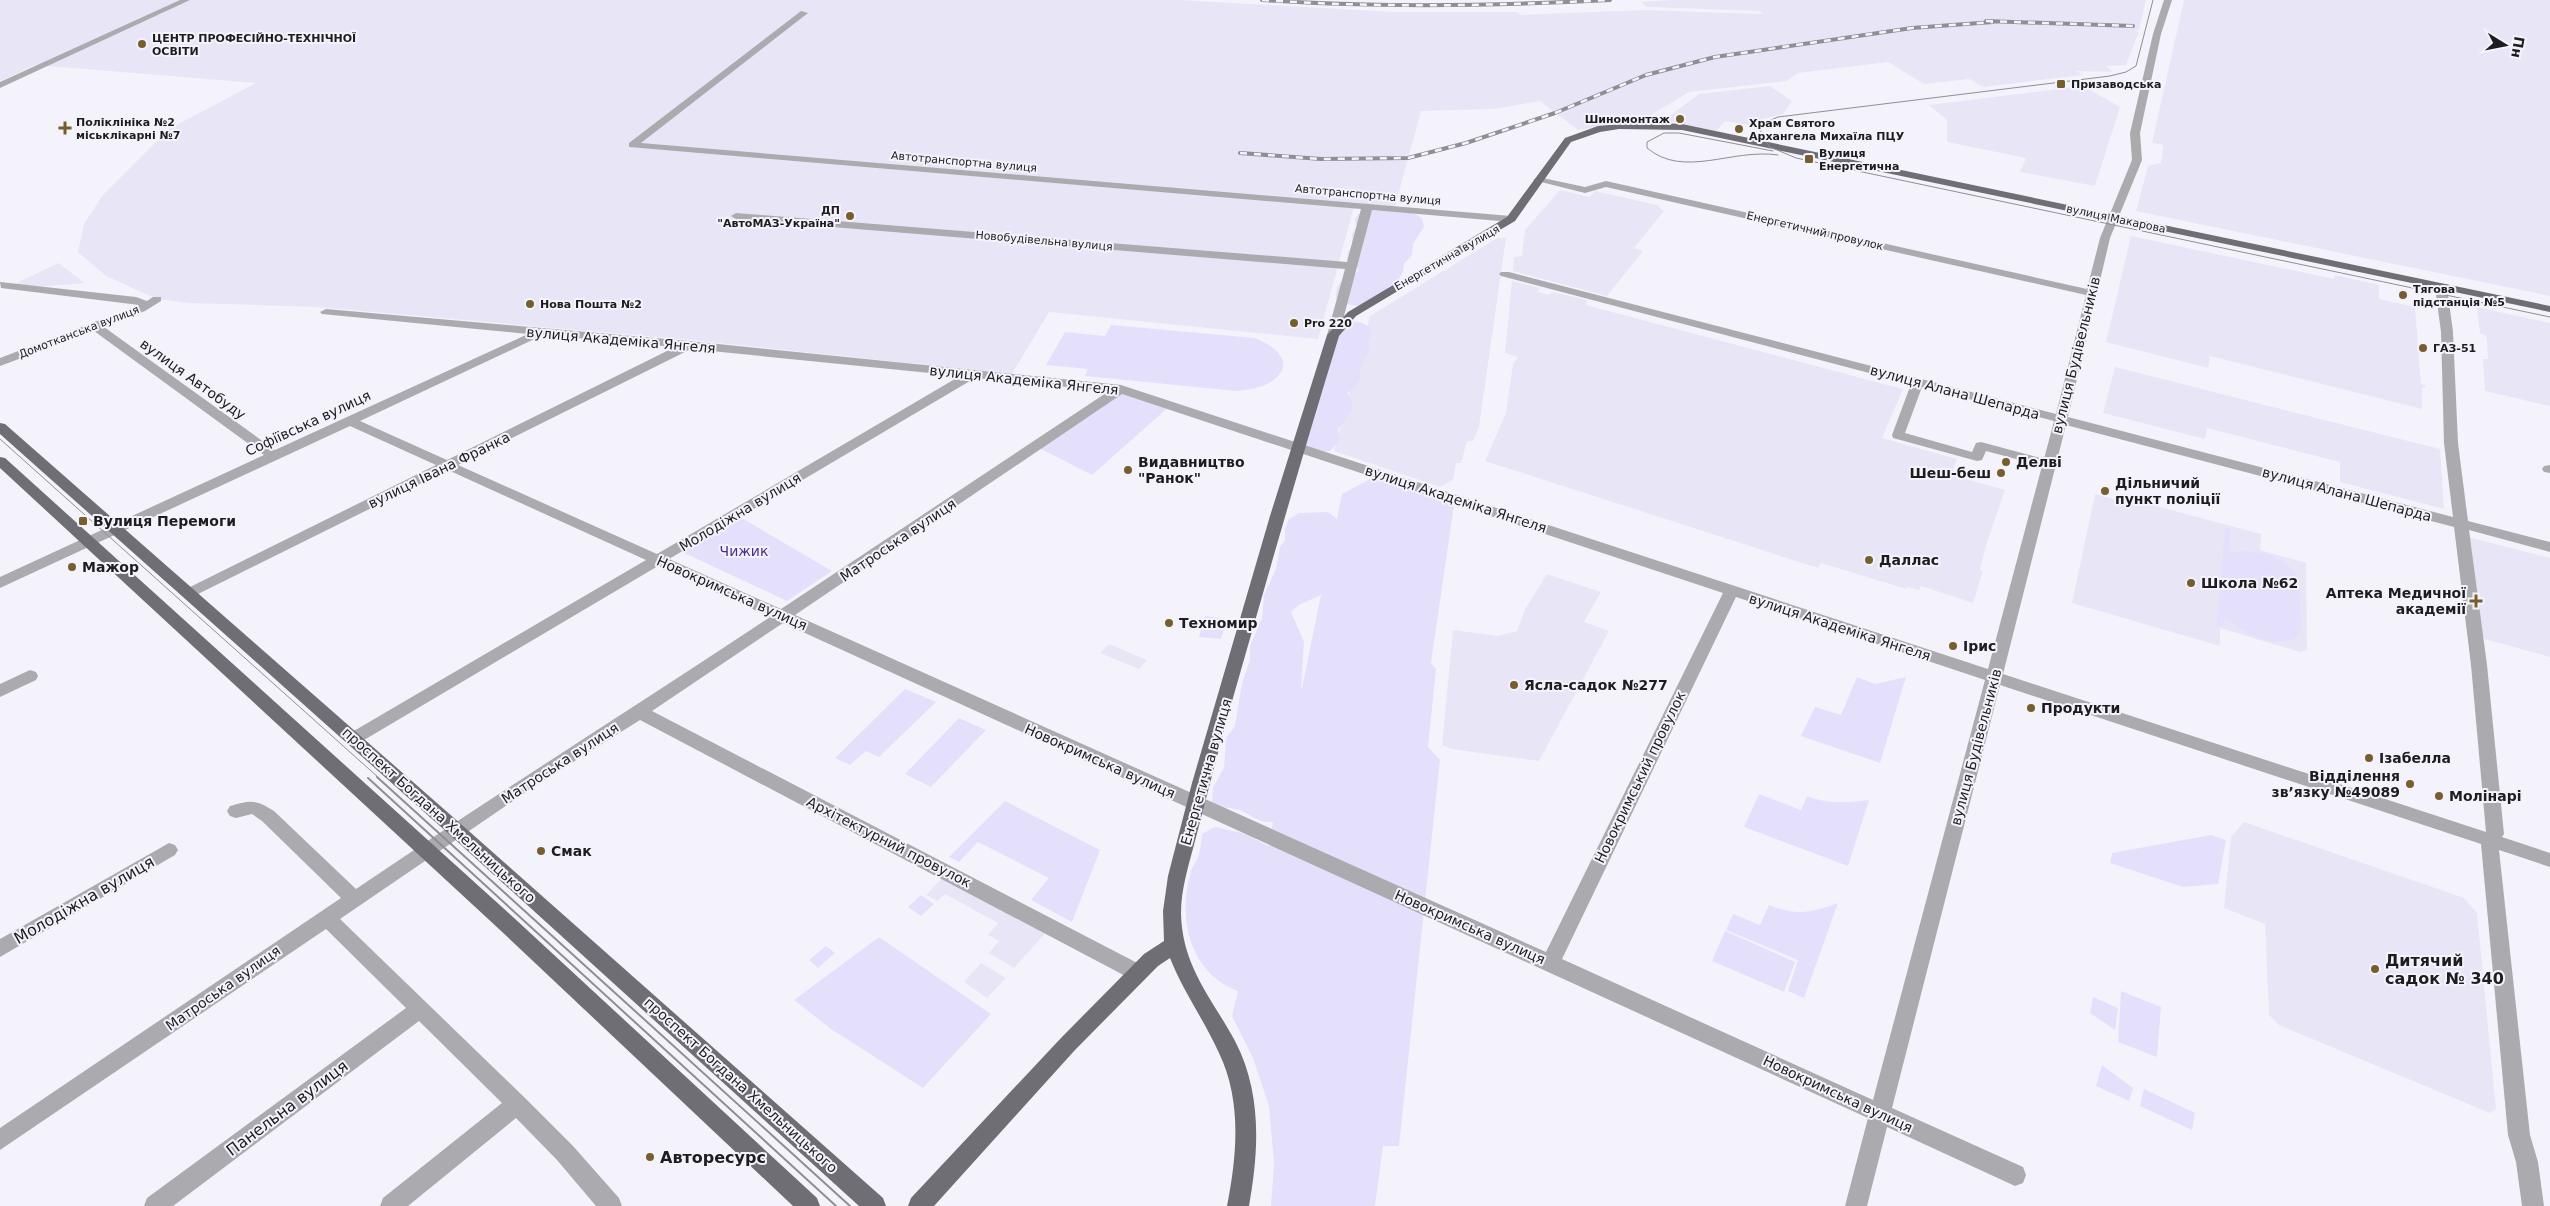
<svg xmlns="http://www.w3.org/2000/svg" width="2550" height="1206" font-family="'DejaVu Sans',sans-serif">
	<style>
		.built { fill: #e8e6f6 }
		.green { fill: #e4e0fc; fill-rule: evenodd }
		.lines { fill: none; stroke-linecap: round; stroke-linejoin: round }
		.minor { fill: #ababaf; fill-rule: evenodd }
		.major { fill: #6f6e75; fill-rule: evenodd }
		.tram-far1 { stroke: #8f8e94; stroke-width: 1 }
		.tram { stroke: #8f8e94; stroke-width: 2 }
		.rail-casing { stroke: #8f8e94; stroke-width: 4 }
		.rail { stroke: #f4f3fc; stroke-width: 2.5; stroke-dasharray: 7; stroke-linecap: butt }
		.poi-dot { fill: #765e2e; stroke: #f4f3fc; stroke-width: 2 }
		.labels { text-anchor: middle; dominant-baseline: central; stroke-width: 4; stroke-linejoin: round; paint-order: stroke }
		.far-poi-label { font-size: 11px; font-weight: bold; fill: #1d1d20; stroke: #f4f3fc; text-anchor: start }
		.far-street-label { font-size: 11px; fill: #1d1d20; stroke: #f4f3fc }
		.street-label { font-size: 14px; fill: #1d1d20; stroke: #f4f3fc }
		.poi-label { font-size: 14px; font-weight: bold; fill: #1d1d20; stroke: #f4f3fc; text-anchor: start }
		.park-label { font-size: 14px; fill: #492d88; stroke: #f4f3fc }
		.near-street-label { font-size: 16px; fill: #1d1d20; stroke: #f4f3fc }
		.near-poi-label { font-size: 16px; font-weight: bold; fill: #1d1d20; stroke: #f4f3fc; text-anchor: start }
	</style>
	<rect width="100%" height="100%" fill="#f4f3fc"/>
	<path class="built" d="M0 0H1180L1394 12H1518L1520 15 1646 10 1762 14 1760 11 1647 7 1641 2 1670 0H2146L2139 30H2134L2139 32 2126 65 2106 66 2113 72 2077 71 2083 75 1983 87 1969 79 1924 84 1888 62 1798 73 1786 81 1689 92 1643 120 1578 130 1540 101 1493 109 1421 111 1395 207 1355 203 1318 339 1049 312 1012 374 690 340 317 307 189 303 157 299 106 276 78 252 84 224 102 196 169 129 256 83 35 65 0 81Z
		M2184 0H2550V296L2136 211 2148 166 2161 163 2163 145 2152 143Z
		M1770 86 1792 101 1783 114 1763 119 1754 126 1725 121 1716 131 1664 120 1699 94Z
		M2083 86 2120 107 2095 186 2020 172 2026 158 1947 142V120L1929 105Z
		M1560 190 1590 197 1595 191 1657 205 1664 211 1634 248 1643 251 1607 296 1513 271 1514 257 1522 256 1525 230Z
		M2131 236 2334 279 2335 275 2379 285V299L2415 307 2421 384 2425 385V388H2422V409L2210 356 2208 368 2106 342Z
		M1497 238H1506L1479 427 1473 441H1467L1461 463H1456L1453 480 1440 487 1334 451 1370 316Z
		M58 263 85 283 37 287 15 284Z
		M1512 281 1540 288 1537 292 1549 295 1553 292 1587 300 1586 305 1903 389 1882 438 1957 459 1951 475 2005 490 1987 542 1980 570 1983 571 1973 603 1921 586 1919 590 1907 587 1906 589 1821 563 1818 568 1485 461 1506 413 1513 364 1518 357 1505 353Z
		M2477 307 2550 323V406L2485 391 2483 359H2488L2487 341 2486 336 2480 333Z
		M2115 367 2440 449 2444 509 2340 482V462L2207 428 2205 439 2103 413Z
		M2095 494 2125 502 2126 498 2261 534 2260 550 2306 563 2307 650 2300 652 2220 628V646L2072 603Z
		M2468 537 2550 558V657L2481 638Z
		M1547 574 1601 592 1584 622 1609 631 1539 761 1451 749 1442 745 1453 630 1498 636 1517 631 1525 609Z
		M1109 644 1147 660 1139 669 1100 653Z
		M2244 822 2464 898 2477 913 2496 1109 2490 1113 2279 1025 2269 1015 2265 924 2224 908 2231 837Z
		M945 875 1048 930 1014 968 989 953 999 941 988 935 998 923 945 894 937 901 926 895Z
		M981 963 1006 978 987 998 964 982Z"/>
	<path class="green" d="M1370 210 1413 213 1422 218 1424 227 1413 244 1412 255 1404 264 1403 271 1397 283 1388 287 1382 298 1373 304 1357 306 1346 304 1336 298C1336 278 1346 282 1358 271L1357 266 1347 260 1348 252 1353 246 1352 235 1356 227 1355 219 1360 213Z
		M1351 321 1362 323 1369 327 1371 333 1368 342 1369 351 1360 370V379L1355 388 1347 393 1353 401C1352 414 1347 420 1338 429L1339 441 1330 451 1318 452 1305 447 1299 432 1301 416 1310 405 1324 344 1330 333Z
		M1111 325 1254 338C1275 345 1298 364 1271 382 1261 388 1248 390 1236 391L1085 376 1088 369 1046 365 1065 332 1105 336Z
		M1121 389 1171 405 1092 475 1037 447Z
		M1372 478 1454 505 1431 663 1436 669 1428 747 1440 760 1399 1146H1383L1375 1206H1271L1274 1164 1269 1106 1253 1058 1232 1016 1238 991C1189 973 1177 917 1191 871 1193 865 1198 860 1199 854 1201 848 1201 840 1202 834L1215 827 1246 834 1268 846 1273 822C1258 824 1252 814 1239 810 1229 807 1220 808 1212 802L1213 787 1224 768 1226 738 1235 726 1242 683 1250 660V646L1262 618 1264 595 1276 569 1280 547 1285 540V528L1289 519 1299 513 1328 512 1337 519 1342 494ZM1321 595 1302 688H1301L1304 642 1291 612 1299 605Z
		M740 517 832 571 787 601 682 552Z
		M2225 528 2231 529 2229 551C2234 553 2238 551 2244 551 2265 551 2288 560 2299 577L2301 629 2297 637C2281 647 2255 639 2241 629 2235 625 2231 621 2225 619L2223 627 2217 625Z
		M1205 616 1227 619 1221 639 1199 637Z
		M1857 677 1875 684 1906 677 1880 763 1801 736 1815 707 1841 715Z
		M905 689 936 702 879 757 866 751 850 765 835 758Z
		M959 718 986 730 931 787 905 774Z
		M1759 794 1801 810 1807 796C1827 804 1847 803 1869 800L1848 866 1744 827Z
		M1005 801 1100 850 1072 922 1031 900 1049 878 978 842 959 862 949 857Z
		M2211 835 2226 840 2218 884 2183 887 2110 863 2112 853Z
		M921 895 934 904 921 916 908 907Z
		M1838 903 1804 998 1788 991 1798 960 1726 930 1733 914 1760 925 1769 905C1795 916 1812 913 1838 903Z
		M1725 931 1795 962 1784 992 1712 961Z
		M879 937 991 1014 923 1088 831 1029 794 1000Z
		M826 946 835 953 818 968 809 960Z
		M2121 991 2161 1007 2157 1057 2118 1042Z
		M2093 997 2118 1008 2115 1030 2090 1013Z
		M2102 1065 2133 1088 2129 1101 2096 1086Z
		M2144 1089 2195 1113 2192 1130 2140 1106Z"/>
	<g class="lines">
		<path class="minor" d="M180 0H190L0 88V82Z
			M2164 0H2172L2161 34 2140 133 2142 160 2110 238 2068 417 2453 517 2444 443 2441 332 2435 287 2441 284 2447 287 2453 332 2458 443 2468 521 2550 542V552L2469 530 2487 665 2504 834 2502 837 2550 853V867L2499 850 2530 1135 2538 1162 2544 1206H2522L2516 1162 2508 1135 2481 844 2000 685 1892 1108 2023 1167 2026 1175 2023 1183 2015 1186 1887 1127 1867 1206H1845L1868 1118 783 623 652 711 1145 967 1148 973 1145 979 1138 981 1131 979 640 720 535 786 340 919 524 1097 573 1146 619 1198 622 1206H596L557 1160 516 1118 408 1206H380L383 1198 502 1103 419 1021 173 1206H144L147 1198 406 1008 326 929 0 1150V1128L341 898 262 821 252 814 236 818 230 816 227 811 230 806C250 800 256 799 274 811L356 889C493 796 633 708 770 617L658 566 359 743 353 745 347 743 345 739 347 735 646 560 448 470 194 596H184L182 593 184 590 436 465 350 426 0 588V577L264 455 94 331 0 366V358L139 305 1 288 0 282 136 297 147 301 153 297H161V301L145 311 104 327 275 450 528 334 322 314 320 312 326 309 689 341 1121 385 1988 669 2042 466 1986 451 1982 460 1977 461 1893 438 1892 435 1911 384 1501 276 1499 274 1501 272H1509L2056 414 2086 295 1606 187 1585 193 1533 180 1538 177 1585 187 1606 181 2087 289 2100 238 2132 160 2130 133 2153 34ZM543 335 675 347 447 460 360 421ZM691 349 960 376 657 554 458 465ZM975 378 1109 391 781 609 669 559ZM1922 387 2054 421 2044 459 1981 442 1976 443 1972 452 1905 433ZM1122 394 1723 593 1546 952 795 615ZM2066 425 2454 527 2471 665 2486 832 2003 674ZM1736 597 1985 680 1873 1100 1562 959Z
			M801 11 808 13 641 143 1511 216 1516 219 1511 222 1372 210 1339 335 1333 339 1327 335 1345 269 736 219 731 216 736 213 1347 262 1361 209 629 147V143Z
			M2550 465V473L2544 472 2542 469 2544 466Z
			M30 670 36 672 38 676 36 680 0 697V684Z
			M169 843 175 845 178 850 175 855 0 957V939Z"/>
		<path class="major" d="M1642 122 1682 124 2550 306V312L1682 130 1619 129 1600 132 1571 142 1515 221 1356 316 1339 336C1299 466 1262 596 1225 726 1215 764 1205 803 1195 841 1189 864 1181 889 1181 913 1182 966 1211 997 1235 1041 1262 1093 1259 1150 1249 1206H1227C1237 1155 1242 1101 1219 1053 1204 1020 1183 991 1170 958L1158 966 1075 1050 934 1206H908L911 1198 1061 1038 1144 954 1164 941 1163 911 1168 876 1192 783 1270 516 1327 335 1348 312 1507 217 1565 138 1598 126Z
			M0 423 5 424 462 825 883 1198 886 1206H859L450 835 0 434Z
			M0 457 5 458 513 917 817 1198 820 1206H793L499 929 0 468Z"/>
		<path class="tram-far1" d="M2153 0 2136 66 2126 72 2110 76 1778 117 1764 123 1760 134 1770 147 1796 158 2550 317
			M1773 151 1679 133H1664L1647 142V148C1684 179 1732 148 1778 155
			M0 439 379 778"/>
		<path class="tram" d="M377 777 850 1206
			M368 778 836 1206"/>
		<defs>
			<path id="rail" d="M1262 0C1378 8 1494 6 1610 0
				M1986 21 2133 26
				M1240 153 1321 159 1408 158 1466 143 1555 113 1646 75 1715 57 1912 28 1993 22"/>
		</defs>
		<use href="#rail" class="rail-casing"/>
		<use href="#rail" class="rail"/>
	</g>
	<g class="poi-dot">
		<circle cx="142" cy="44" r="5"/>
		<rect x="2056" y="79" width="10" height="10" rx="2.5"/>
		<circle cx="1680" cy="119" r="5"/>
		<path d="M62.5 120.5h5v5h5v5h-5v5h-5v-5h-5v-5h5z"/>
		<circle cx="1739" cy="129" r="5"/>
		<rect x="1804" y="154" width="10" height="10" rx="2.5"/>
		<circle cx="850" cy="216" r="5"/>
		<circle cx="2403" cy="295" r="5"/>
		<circle cx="530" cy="304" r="5"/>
		<circle cx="1294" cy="323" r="5"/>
		<circle cx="2423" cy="348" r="5"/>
		<circle cx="2006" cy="462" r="5"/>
		<circle cx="1128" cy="470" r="5"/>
		<circle cx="2001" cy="473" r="5"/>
		<circle cx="2105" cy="491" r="5"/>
		<rect x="78" y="516" width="10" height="10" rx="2.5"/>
		<circle cx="1869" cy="560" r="5"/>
		<circle cx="72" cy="567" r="5"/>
		<circle cx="2191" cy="583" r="5"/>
		<path d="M2473.5 593.5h5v5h5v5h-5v5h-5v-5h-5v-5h5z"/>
		<circle cx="1169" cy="623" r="5"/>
		<circle cx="1953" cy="646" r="5"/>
		<circle cx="1514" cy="685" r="5"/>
		<circle cx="2031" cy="708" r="5"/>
		<circle cx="2369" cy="758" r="5"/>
		<circle cx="2410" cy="784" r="5"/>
		<circle cx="2439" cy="796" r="5"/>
		<circle cx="541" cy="851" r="5"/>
		<circle cx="2375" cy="969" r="5"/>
		<circle cx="650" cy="1157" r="5"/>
	</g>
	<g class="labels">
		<g class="far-poi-label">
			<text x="152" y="38">ЦЕНТР ПРОФЕСІЙНО-ТЕХНІЧНОЇ<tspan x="152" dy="13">ОСВІТИ</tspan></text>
			<text x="2071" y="84">Призаводська</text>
			<text x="1670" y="119" text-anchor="end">Шиномонтаж</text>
			<text x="76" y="122">Поліклініка №2<tspan x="76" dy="13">міськлікарні №7</tspan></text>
			<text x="1749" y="123">Храм Святого<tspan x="1749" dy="13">Архангела Михаїла ПЦУ</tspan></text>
			<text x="1819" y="153">Вулиця<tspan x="1819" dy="13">Енергетична</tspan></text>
			<text x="840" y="210" text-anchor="end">ДП<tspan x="840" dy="13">"АвтоМАЗ-Україна"</tspan></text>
			<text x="2413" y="289">Тягова<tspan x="2413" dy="13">пiдстанцiя №5</tspan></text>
			<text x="540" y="304">Нова Пошта №2</text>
			<text x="1304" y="323">Pro 220</text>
			<text x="2433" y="348">ГАЗ-51</text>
		</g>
		<g class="far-street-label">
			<text transform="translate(964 162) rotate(5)">Автотранспортна вулиця</text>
			<text transform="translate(1368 195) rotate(5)">Автотранспортна вулиця</text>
			<text transform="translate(2116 219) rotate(12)">вулиця Макарова</text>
			<text transform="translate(1815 231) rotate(13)">Енергетичний провулок</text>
			<text transform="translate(1044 241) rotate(5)">Новобудівельна вулиця</text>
			<text transform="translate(1447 258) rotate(-30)">Енергетична вулиця</text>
			<text transform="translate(79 332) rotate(-21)">Домотканська вулиця</text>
		</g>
		<g class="street-label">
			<text transform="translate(621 340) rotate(5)">вулиця Академіка Янгеля</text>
			<text transform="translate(2076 355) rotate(-76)">вулиця Будівельників</text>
			<text transform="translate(193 379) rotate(36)">вулиця Автобуду</text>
			<text transform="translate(1024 380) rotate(6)">вулиця Академіка Янгеля</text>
			<text transform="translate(1955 392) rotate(15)">вулиця Алана Шепарда</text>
			<text transform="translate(308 423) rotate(-25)">Софіївська вулиця</text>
			<text transform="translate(439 470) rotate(-26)">вулиця Івана Франка</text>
			<text transform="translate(2347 494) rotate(15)">вулиця Алана Шепарда</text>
			<text transform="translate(1456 499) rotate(18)">вулиця Академіка Янгеля</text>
			<text transform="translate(740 512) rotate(-31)">Молодіжна вулиця</text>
			<text transform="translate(898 540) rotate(-34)">Матроська вулиця</text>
			<text transform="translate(732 593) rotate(24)">Новокримська вулиця</text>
			<text transform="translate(1840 627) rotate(18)">вулиця Академіка Янгеля</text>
			<text transform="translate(1976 747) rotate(-75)">вулиця Будівельників</text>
			<text transform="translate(1100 761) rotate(24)">Новокримська вулиця</text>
			<text transform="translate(560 763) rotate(-33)">Матроська вулиця</text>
			<text transform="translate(1206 772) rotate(-74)">Енергетична вулиця</text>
			<text transform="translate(1640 777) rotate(-64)">Новокримський провулок</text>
			<text transform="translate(439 815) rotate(42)">проспект Богдана Хмельницького</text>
			<text transform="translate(889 842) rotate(27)">Архітектурний провулок</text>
			<text transform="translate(1470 927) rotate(24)">Новокримська вулиця</text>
			<text transform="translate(223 988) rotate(-35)">Матроська вулиця</text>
			<text transform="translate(741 1085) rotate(42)">проспект Богдана Хмельницького</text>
			<text transform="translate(1838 1094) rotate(25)">Новокримська вулиця</text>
		</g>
		<g class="poi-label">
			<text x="1138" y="462">Видавництво<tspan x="1138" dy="16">"Ранок"</tspan></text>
			<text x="2016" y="462">Делві</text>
			<text x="1991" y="473" text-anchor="end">Шеш-беш</text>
			<text x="2115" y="483">Дільничий<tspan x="2115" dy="16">пункт поліції</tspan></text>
			<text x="93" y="521">Вулиця Перемоги</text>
			<text x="1879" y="560">Даллас</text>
			<text x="82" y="567">Мажор</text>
			<text x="2201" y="583">Школа №62</text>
			<text x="2466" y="593" text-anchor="end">Аптека Медичної<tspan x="2466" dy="16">академії</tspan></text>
			<text x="1179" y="623">Техномир</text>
			<text x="1963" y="646">Ірис</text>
			<text x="1524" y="685">Ясла-садок №277</text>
			<text x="2041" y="708">Продукти</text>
			<text x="2379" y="758">Ізабелла</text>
			<text x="2400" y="776" text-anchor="end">Відділення<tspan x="2400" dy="16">зв’язку №49089</tspan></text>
			<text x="2449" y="796">Молінарі</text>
			<text x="551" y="851">Смак</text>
		</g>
		<g class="park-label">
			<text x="744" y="551">Чижик</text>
		</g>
		<g class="near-street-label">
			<text transform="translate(84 900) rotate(-30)">Молодіжна вулиця</text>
			<text transform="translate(287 1108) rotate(-37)">Панельна вулиця</text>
		</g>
		<g class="near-poi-label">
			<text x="2385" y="960">Дитячий<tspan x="2385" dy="18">садок № 340</tspan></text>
			<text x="660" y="1157">Авторесурс</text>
		</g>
	</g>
	<g transform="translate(2505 45) rotate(100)" stroke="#f4f3fc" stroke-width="4" paint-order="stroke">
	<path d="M0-4L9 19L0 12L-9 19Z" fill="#1d1d20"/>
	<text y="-8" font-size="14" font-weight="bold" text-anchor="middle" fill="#1d1d20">Пн</text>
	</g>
</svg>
